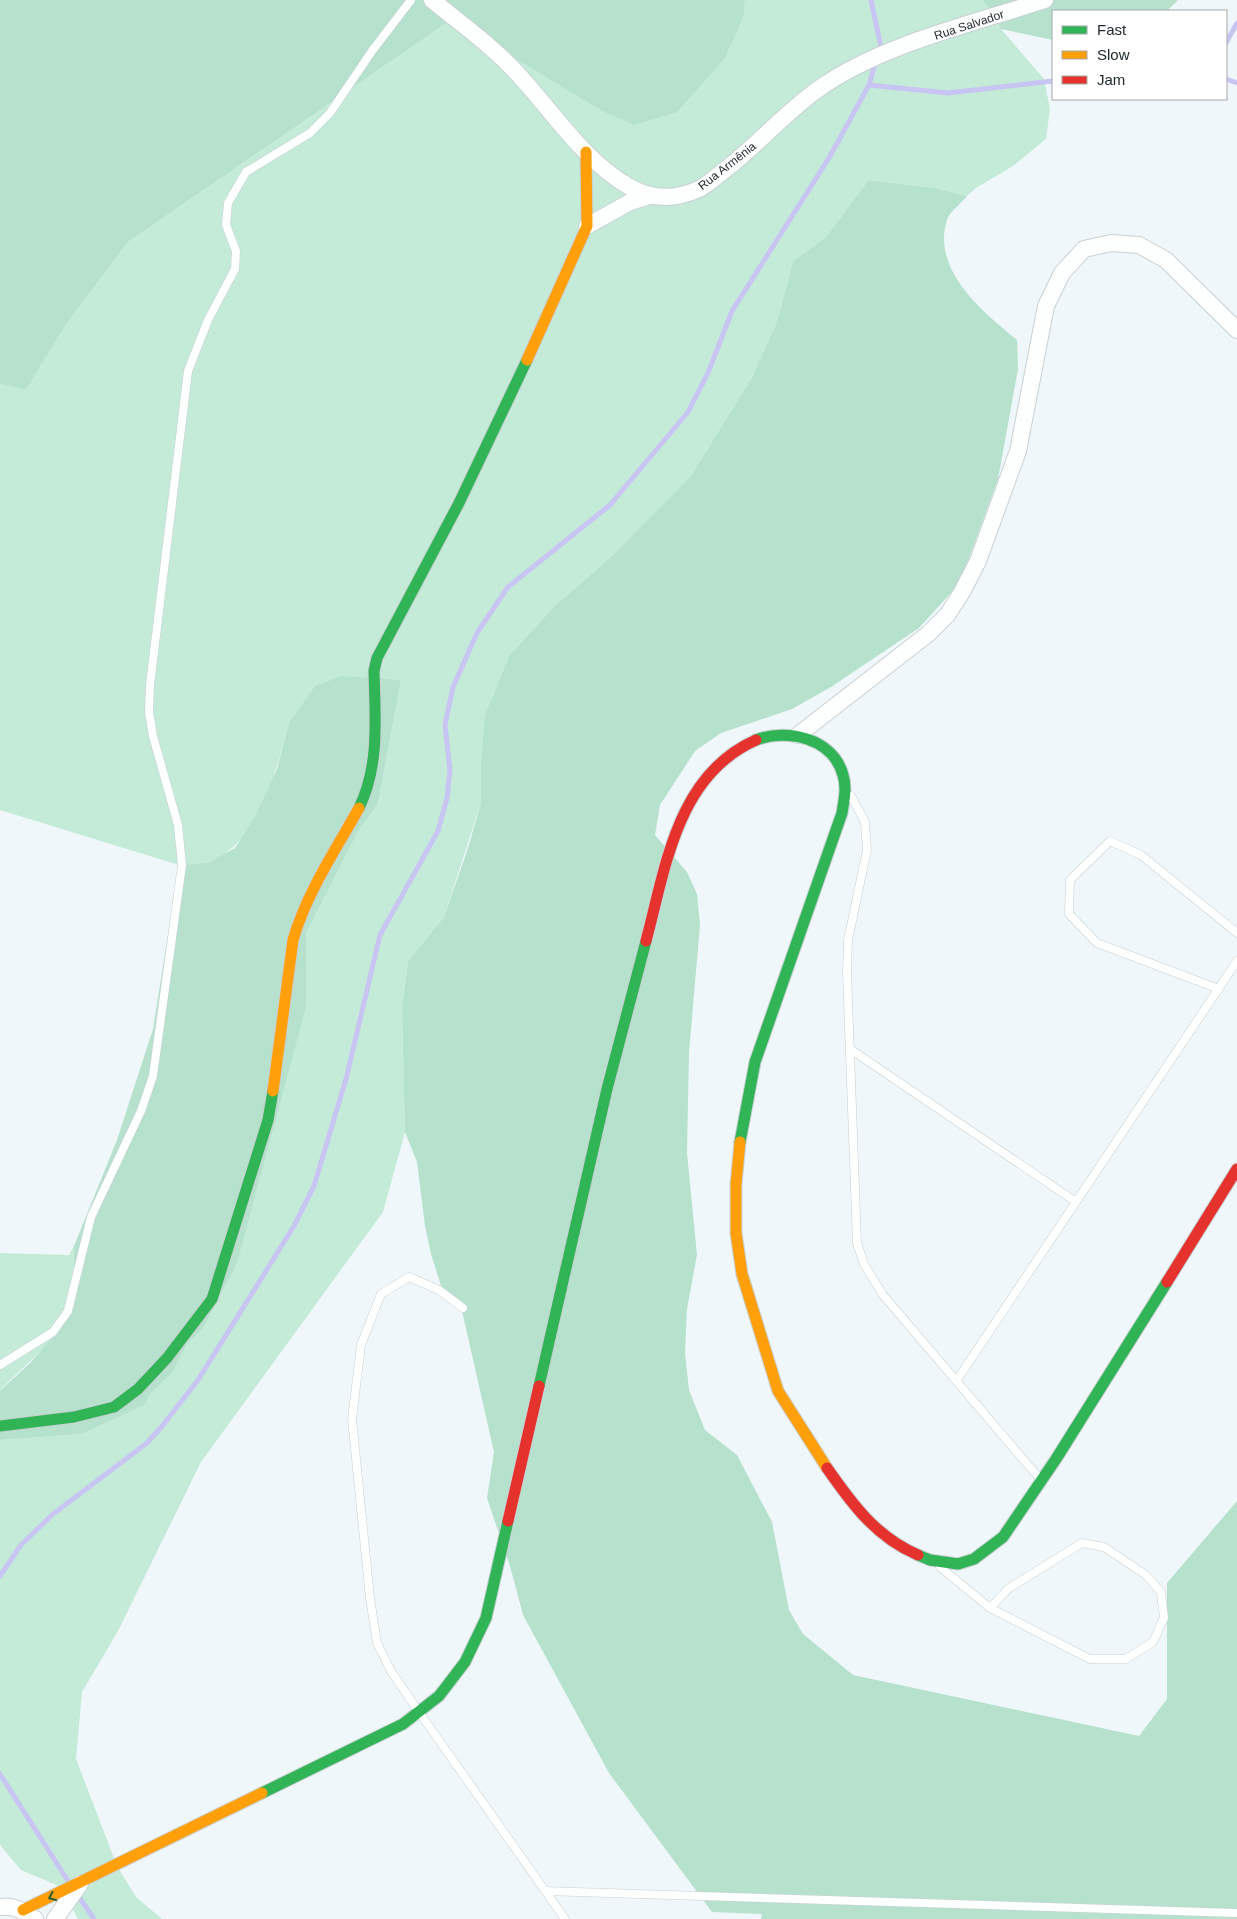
<svg xmlns="http://www.w3.org/2000/svg" width="1237" height="1919" font-family="Helvetica,sans-serif">
	<style>
		.green { fill: #c4ebd8 }
		.forest { fill: #b6e1cd }
		.lines { fill: none; stroke-linecap: round; stroke-linejoin: round }
		.stream { stroke: #c8c5f3; stroke-width: 5 }
		.lane-casing { stroke: #c8d0d4; stroke-width: 9 }
		.street-casing { stroke: #c8d0d4; stroke-width: 18 }
		.fast-casing { stroke: #c8d0d4; stroke-width: 13 }
		.slow-casing { stroke: #c8d0d4; stroke-width: 13 }
		.jam-casing { stroke: #c8d0d4; stroke-width: 13 }
		.lane { stroke: #fdfefe; stroke-width: 8 }
		.street { stroke: #fdfefe; stroke-width: 16 }
		.fast { stroke: #30b455; stroke-width: 11 }
		.slow { stroke: #ff9f0a; stroke-width: 11 }
		.jam { stroke: #e5322d; stroke-width: 11 }
		.oneway { stroke: #245e3b }
		.labels { text-anchor: middle; dominant-baseline: central; stroke-width: 4; stroke-linejoin: round; paint-order: stroke }
		.street-label { font-size: 12px; fill: #1c2529; stroke: #fff }
	</style>
	<rect width="100%" height="100%" fill="#eff7fa"/>
	<path class="green" d="M745 0H983L1001 29 1044 79 1050 109 1046 139 1013 166 976 188 967 196 935 188 870 180 826 237 793 261 777 322 752 377 691 476 612 556 557 604 481 766V803L444 917 408 961 402 1007 405 1132 383 1212 201 1462 118 1631 82 1692 76 1759 117 1866 136 1897 162 1919H78L61 1887 21 1870 0 1845V1440L82 1434 145 1405 150 1394 173 1372 306 1007V933L359 830 378 804 401 680 369 679 289 723C277 769 258 843 210 862 201 866 188 864 179 865L0 810V384L26 388 69 320 128 242 451 20 600 110 725 58 744 16Z
		M74 1246C73 1259 77 1294 74 1303 62 1338 23 1365 0 1391V1253L69 1255Z"/>
	<path class="forest" d="M0 0H745L744 16 725 58 677 112 634 125 600 110 451 20 128 242 69 320 26 389 0 384Z
		M983 0H1178L1167 11H1053V40L1001 29Z
		M869 180 935 188 967 196C962 203 949 212 947 220 931 270 983 312 1017 340L1018 369 998 479 960 583 919 628 831 687 792 709 721 733 695 751 660 805 655 835 687 872 697 894 700 925 689 1052 687 1153 697 1255 687 1309 685 1353 689 1390 705 1430 737 1455 772 1522 789 1610 803 1634 853 1675 1139 1736 1167 1699V1583L1237 1501V1919H761L762 1914 712 1912 609 1773 523 1615 510 1566 487 1498 494 1452 462 1311 442 1289 431 1254 425 1226 417 1162 405 1132 402 1007 408 961 444 917 468 848 481 803V766L485 715 510 655 557 604 612 556 691 476 752 377 777 322 793 261 826 237Z
		M342 676 401 680 378 804 359 830 306 933V1007L237 1263 202 1330 187 1343 173 1372 150 1394 145 1405 82 1434 0 1440V1391L30 1363 56 1333 74 1303V1246L117 1140 153 1029 179 865 208 863 235 848 257 813 277 769 289 723 315 686Z"/>
	<g class="lines">
		<path class="stream" d="M871 0 881 47 880 51
			M1226 43 1237 23
			M1226 79 1237 83
			M869 85 948 93 1053 81
			M0 1576 21 1545 53 1514 147 1443 163 1425 198 1380 294 1226 314 1186 346 1079 380 935 438 831 447 798 450 770 445 725 453 687 477 633 508 587 610 505 688 412 708 373 732 311 829 158 869 85 876 61
			M0 1774 68 1881
			M77 1894 94 1919"/>
		<defs>
			<path id="lane" d="M851 796 865 822 867 850 848 940 847 973 857 1243 864 1264 883 1295 1040 1479
				M1219 989 1097 943 1069 914 1070 880 1110 841 1141 855 1237 933
				M850 1049 1076 1202
				M463 1308 439 1290 409 1277 381 1294 361 1345 352 1419 370 1598 377 1643 391 1671 419 1712 565 1919
				M0 1365 53 1332 68 1311 91 1217 141 1111 153 1076 182 865 178 825 153 736 149 712 150 685 188 371 208 320 235 269 236 251 226 225 228 203 246 172 310 133 330 113 372 51 411 0
				M957 1380 1237 961
				M940 1567 990 1608 1090 1659H1126L1153 1642 1164 1618 1161 1592 1146 1575 1104 1547 1082 1543 1009 1588 990 1608
				M545 1891 1237 1913"/>
			<path id="street" d="M432 0C460 23 490 44 515 71 551 109 582 159 628 186 651 200 675 200 699 189 709 184 718 175 726 169 758 144 785 113 817 90 879 45 972 24 1045 0
				M587 226 630 202 649 196
				M798 735 928 634 948 614 962 592 978 561 1018 451 1046 306 1062 273 1084 249 1111 243 1139 245 1166 260 1237 330
				M0 1907C14 1905 24 1911 35 1919
				M55 1919 80 1884"/>
			<path id="fast" d="M359 808C380 765 375 717 374 671L377 658 459 503 527 360
				M740 1142 755 1062 842 813C844 800 847 788 843 775 833 738 787 728 756 740
				M539 1386 607 1089 646 941
				M0 1426 74 1417 114 1407 138 1389 167 1358 212 1299 268 1120 273 1091
				M918 1555 930 1560 958 1564 974 1559 1003 1537 1056 1459 1167 1282
				M262 1793 403 1724 439 1696 465 1662 486 1618 508 1521"/>
			<path id="slow" d="M527 360 587 226 586 152
				M273 1091 293 940C307 892 335 851 359 808
				M740 1142 736 1184V1233L742 1274 778 1391 827 1468
				M23 1910 262 1793"/>
			<path id="jam" d="M646 941C666 866 677 775 756 740
				M1167 1282 1237 1169
				M827 1468C852 1504 876 1537 918 1555
				M508 1521 539 1386"/>
		</defs>
		<use href="#lane" class="lane-casing"/>
		<use href="#street" class="street-casing"/>
		<use href="#fast" class="fast-casing"/>
		<use href="#slow" class="slow-casing"/>
		<use href="#jam" class="jam-casing"/>
		<use href="#lane" class="lane"/>
		<use href="#street" class="street"/>
		<use href="#fast" class="fast"/>
		<use href="#slow" class="slow"/>
		<use href="#jam" class="jam"/>
	</g>
	<defs><path id="oneway-chevron" d="M-2-3.5L2.5 0L-2 3.5" fill="none" stroke-width="1.6" stroke-linecap="round" stroke-linejoin="round" transform="scale(1.25)"/></defs>
	<use class="oneway" href="#oneway-chevron" transform="translate(52 1897) rotate(155)"/>
	<g class="labels">
		<g class="street-label">
			<text transform="translate(969 25) rotate(-18)">Rua Salvador</text>
			<text transform="translate(727 166) rotate(-38)">Rua Armênia</text>
		</g>
	</g>
	<rect x="1052" y="10" width="175" height="90" fill="#ffffff" stroke="#a4a8a9"/>
	<rect x="1062" y="26" width="25" height="8" fill="#30b455" stroke="#a4a8a9"/>
	<text x="1097" y="35" font-size="15" fill="#1c2529">Fast</text>
	<rect x="1062" y="51" width="25" height="8" fill="#ff9f0a" stroke="#a4a8a9"/>
	<text x="1097" y="60" font-size="15" fill="#1c2529">Slow</text>
	<rect x="1062" y="76" width="25" height="8" fill="#e5322d" stroke="#a4a8a9"/>
	<text x="1097" y="85" font-size="15" fill="#1c2529">Jam</text>
</svg>
